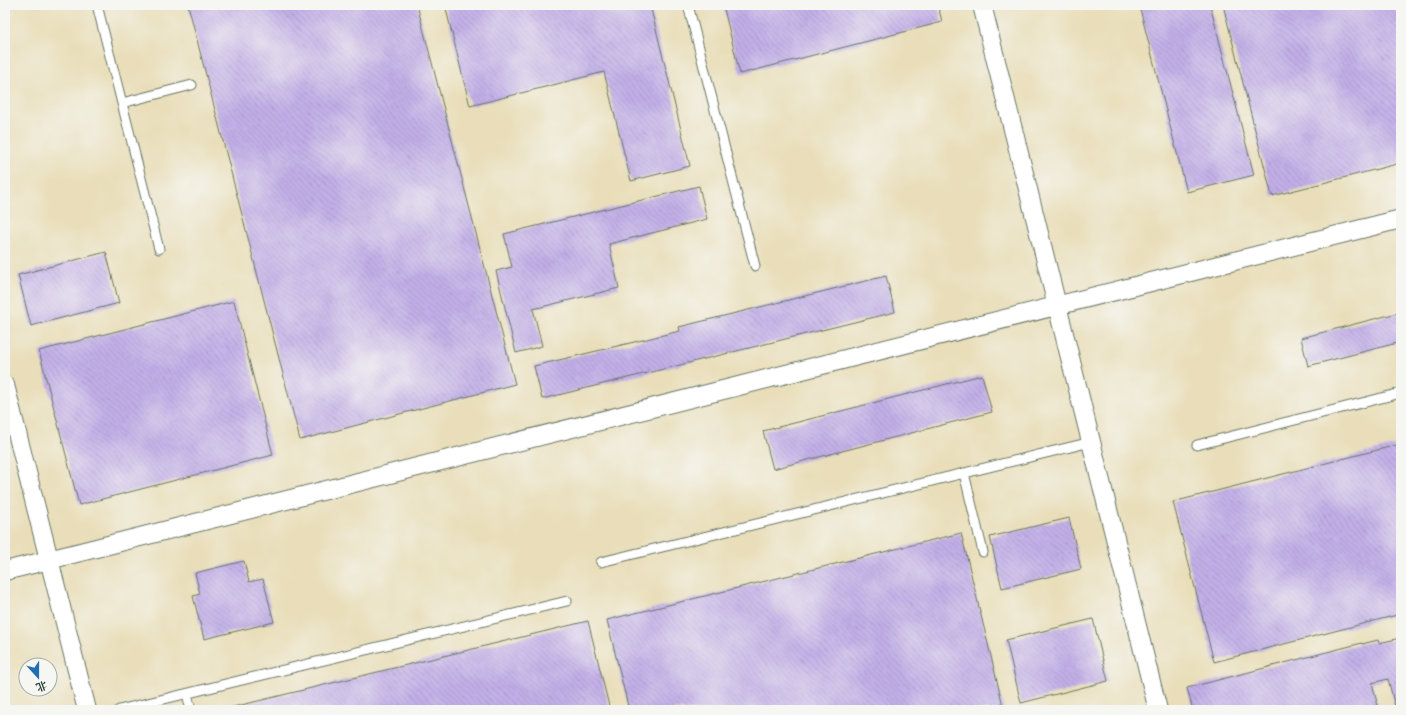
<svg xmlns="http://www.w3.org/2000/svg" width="1406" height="715" font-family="'IM FELL Double Pica','Noto Serif SC',serif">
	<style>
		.building { fill: url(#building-back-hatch) }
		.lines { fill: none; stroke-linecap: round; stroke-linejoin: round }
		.service-casing { stroke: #667563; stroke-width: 11 }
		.minor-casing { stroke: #667563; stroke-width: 20 }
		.service { stroke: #fff; stroke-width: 9 }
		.minor { stroke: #fff; stroke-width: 18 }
	</style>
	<defs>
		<pattern id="building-back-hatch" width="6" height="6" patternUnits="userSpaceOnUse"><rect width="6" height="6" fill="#c2afe8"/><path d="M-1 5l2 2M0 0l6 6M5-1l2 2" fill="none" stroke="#9d90bd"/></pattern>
	</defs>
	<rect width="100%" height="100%" fill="#f6f6f2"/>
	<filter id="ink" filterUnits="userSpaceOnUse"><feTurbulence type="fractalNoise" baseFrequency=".025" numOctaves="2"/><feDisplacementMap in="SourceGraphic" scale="8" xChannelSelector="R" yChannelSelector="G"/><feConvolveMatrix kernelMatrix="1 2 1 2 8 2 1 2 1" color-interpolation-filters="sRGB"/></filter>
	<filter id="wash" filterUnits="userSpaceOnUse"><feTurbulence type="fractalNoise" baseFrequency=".012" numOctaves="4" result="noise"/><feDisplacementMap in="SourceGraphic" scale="16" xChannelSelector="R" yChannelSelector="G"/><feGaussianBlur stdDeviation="0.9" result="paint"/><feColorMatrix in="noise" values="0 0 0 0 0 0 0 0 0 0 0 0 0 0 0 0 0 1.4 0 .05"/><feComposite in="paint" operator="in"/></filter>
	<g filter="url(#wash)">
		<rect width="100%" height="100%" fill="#e9deb9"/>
		<g id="blocks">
			<path class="building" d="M188 5H417L515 384 300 440Z
				M445 5H650L690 166 631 181 604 72 470 106Z
				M723 5H938L942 22 740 74Z
				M1139 5H1210L1254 175 1187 192Z
				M1223 5H1401V163L1272 196Z
				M699 186 707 219 609 244 619 288 533 309 542 346 516 353 496 271 512 267 504 234Z
				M106 252 119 303 31 326 18 275Z
				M886 276 895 312 542 399 534 366 680 331 679 327Z
				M234 301 273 455 79 505 39 351Z
				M1401 312V342L1308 366 1301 338Z
				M982 375 992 412 773 469 763 431Z
				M1401 444V614L1214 662 1173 502Z
				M1069 518 1081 569 1002 588 990 537Z
				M961 533 1004 710H629L607 620Z
				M244 561 249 582 263 579 274 622 204 639 193 596 200 594 195 573Z
				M1093 619 1108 681 1021 703 1006 640Z
				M588 621 610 710H225V709Z
				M1401 638V710H1396L1388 679 1372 683 1379 710H1193L1187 688 1362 643V644L1378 640 1379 643Z"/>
		</g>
	</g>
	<g filter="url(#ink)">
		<use href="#blocks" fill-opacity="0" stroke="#667563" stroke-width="1"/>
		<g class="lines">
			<defs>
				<path id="service" d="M97 5 159 249
					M688 5 755 266
					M122 103 192 85
					M1197 445 1401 393
					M964 473 983 552
					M601 562 1091 442
					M187 694 191 710
					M119 710 567 601"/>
				<path id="minor" d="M982 5 1158 710
					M5 385 87 710
					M5 571 1401 219"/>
			</defs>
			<use href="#service" class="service-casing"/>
			<use href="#minor" class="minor-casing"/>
			<use href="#service" class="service"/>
			<use href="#minor" class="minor"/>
		</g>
	</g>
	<rect width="1406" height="715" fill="none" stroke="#f6f6f2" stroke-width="20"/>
	<g transform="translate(38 677) rotate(159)"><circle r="19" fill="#f6f6f2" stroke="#a0aca6"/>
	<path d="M0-3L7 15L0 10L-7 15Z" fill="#1f6fb2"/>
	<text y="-6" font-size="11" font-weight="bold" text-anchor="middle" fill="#1f3d34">北</text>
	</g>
</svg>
